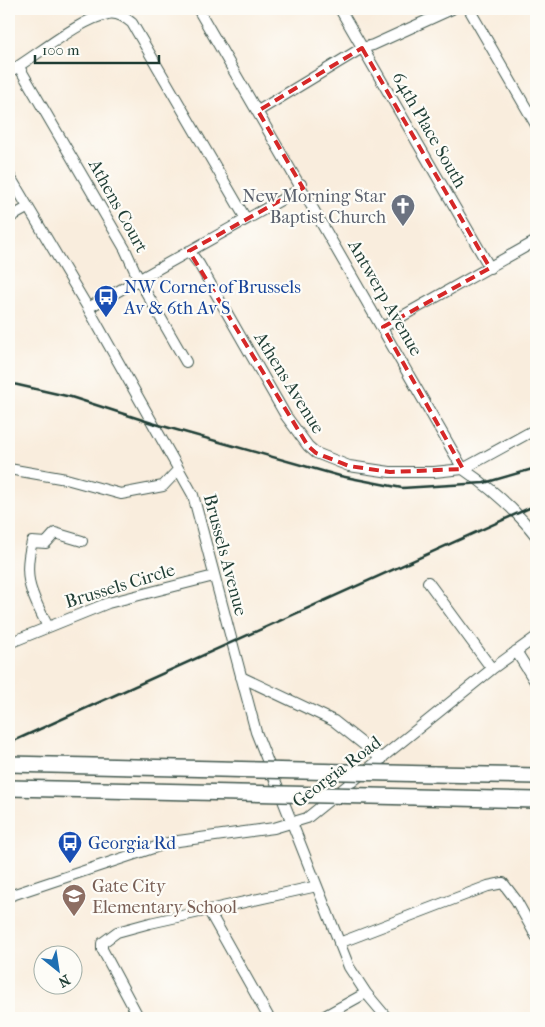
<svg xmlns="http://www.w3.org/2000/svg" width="545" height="1027" font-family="'IM FELL French Canon',serif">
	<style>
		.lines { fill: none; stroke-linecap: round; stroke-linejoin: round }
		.minor-casing { stroke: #40574d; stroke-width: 12 }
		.highway-casing { stroke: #40574d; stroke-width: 18 }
		.minor { stroke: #fff; stroke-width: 10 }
		.highway { stroke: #fff; stroke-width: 15 }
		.rail { stroke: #1f3d34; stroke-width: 2.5 }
		.highway-bridge-casing { stroke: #40574d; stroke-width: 18; stroke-linecap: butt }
		.highway-bridge { stroke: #fff; stroke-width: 15 }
		.marked { fill: none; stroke: #d62828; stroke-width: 4; stroke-dasharray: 10 6; stroke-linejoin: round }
		.labels { text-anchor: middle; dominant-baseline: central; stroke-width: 4.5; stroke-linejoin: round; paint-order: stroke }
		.street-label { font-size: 18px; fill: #1f3d34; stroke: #fdfcf7 }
		.worship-label { font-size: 18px; fill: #5b616d; stroke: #fdfcf7; text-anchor: end }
		.transit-label { font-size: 18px; fill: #164399; stroke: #fdfcf7; text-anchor: start }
		.education-label { font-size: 18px; fill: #785e54; stroke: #fdfcf7; text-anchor: start }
	</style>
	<rect width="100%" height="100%" fill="#fdfcf7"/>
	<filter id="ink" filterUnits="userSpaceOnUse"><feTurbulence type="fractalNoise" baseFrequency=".02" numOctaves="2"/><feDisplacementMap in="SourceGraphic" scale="10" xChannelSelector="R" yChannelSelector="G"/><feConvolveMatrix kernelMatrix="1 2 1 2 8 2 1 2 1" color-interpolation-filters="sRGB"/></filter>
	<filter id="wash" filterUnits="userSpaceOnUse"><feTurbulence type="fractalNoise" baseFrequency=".0096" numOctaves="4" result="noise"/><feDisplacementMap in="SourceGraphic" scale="20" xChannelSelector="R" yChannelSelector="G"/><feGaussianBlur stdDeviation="1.12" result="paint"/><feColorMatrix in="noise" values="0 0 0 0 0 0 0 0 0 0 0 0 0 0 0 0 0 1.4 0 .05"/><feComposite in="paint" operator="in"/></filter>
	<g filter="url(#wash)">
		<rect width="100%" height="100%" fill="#f9eddd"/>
	</g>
	<g filter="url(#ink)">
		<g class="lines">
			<defs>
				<path id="minor" d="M198 9 463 469C491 488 515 509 536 536
					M340 9 490 268
					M469 9 536 125
					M19 67 125 249 139 280 186 362
					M9 72C34 58 81 18 108 14 117 12 126 18 132 23L246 219
					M258 111 362 48 373 45 452 9
					M9 175 88 308 193 495 256 732 349 967 366 993 387 1018
					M9 218 27 208
					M189 251 199 264 286 416 308 446 316 453 349 466 390 472H434L463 469 536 429
					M88 308 297 191 301 184
					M383 327 536 241
					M9 469 66 479 121 494 163 486 178 470
					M428 582 492 669
					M48 627C32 595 22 579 32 542L46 543 55 533 82 541
					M9 643 108 603 214 576
					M516 651 536 683
					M241 677 334 721 382 759
					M9 896 171 842 274 828 307 818 492 669 536 637
					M209 911 269 1018
					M339 943 488 886 503 883 516 900 536 936
					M139 1018 102 949V943L117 932 150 923 317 886
					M321 1018 366 993"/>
				<path id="highway" d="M433 774 536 776
					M415 797 536 800"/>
			</defs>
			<use href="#minor" class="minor-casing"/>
			<use href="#highway" class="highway-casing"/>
			<use href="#minor" class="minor"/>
			<use href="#highway" class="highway"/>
			<path class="rail" d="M9 383 71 397 152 423 340 476 402 488 484 483 536 468
				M9 743 536 505"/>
			<defs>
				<path id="highway-bridge" d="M9 764 433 774
					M9 788 415 797"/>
			</defs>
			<use href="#highway-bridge" class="highway-bridge-casing"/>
			<use href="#highway-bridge" class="highway-bridge"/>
		</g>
	</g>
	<path class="marked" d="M362 48 490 268 383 327 463 469 390 472 349 466 316 453 308 446 189 251 303 188 258 111Z"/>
	<defs>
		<symbol id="church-pin" viewBox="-11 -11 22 30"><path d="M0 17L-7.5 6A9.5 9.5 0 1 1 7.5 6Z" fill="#6b7280" stroke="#fdfcf7"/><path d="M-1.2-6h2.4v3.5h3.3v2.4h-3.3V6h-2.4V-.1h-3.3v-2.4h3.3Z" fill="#fff"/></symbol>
		<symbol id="bus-pin" viewBox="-11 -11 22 30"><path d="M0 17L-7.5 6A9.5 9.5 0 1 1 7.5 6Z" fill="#1a4fb4" stroke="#fdfcf7"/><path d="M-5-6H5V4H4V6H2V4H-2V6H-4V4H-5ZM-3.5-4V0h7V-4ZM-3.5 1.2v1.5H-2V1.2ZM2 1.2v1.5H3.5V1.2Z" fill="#fff"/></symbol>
		<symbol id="school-pin" viewBox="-11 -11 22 30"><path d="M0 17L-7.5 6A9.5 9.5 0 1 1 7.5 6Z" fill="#8d6e63" stroke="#fdfcf7"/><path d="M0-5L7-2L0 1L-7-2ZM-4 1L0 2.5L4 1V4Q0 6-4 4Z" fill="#fff"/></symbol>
	</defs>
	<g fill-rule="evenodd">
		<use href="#church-pin" x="389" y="192" width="28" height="38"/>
		<use href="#bus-pin" x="92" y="283" width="28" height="38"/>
		<use href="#bus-pin" x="56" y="829" width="28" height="38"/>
		<use href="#school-pin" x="60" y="882" width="28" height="38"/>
	</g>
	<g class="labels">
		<g class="street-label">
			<text transform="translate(429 130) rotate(60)">64th Place South</text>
			<text transform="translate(118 206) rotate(61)">Athens Court</text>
			<text transform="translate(385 298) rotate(60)">Antwerp Avenue</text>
			<text transform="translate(289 383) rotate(58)">Athens Avenue</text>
			<text transform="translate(225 555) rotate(75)">Brussels Avenue</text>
			<text transform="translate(120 586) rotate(-17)">Brussels Circle</text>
			<text transform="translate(337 772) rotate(-37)">Georgia Road</text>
		</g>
		<g class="worship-label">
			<text x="386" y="196">New Morning Star<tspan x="386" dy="21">Baptist Church</tspan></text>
		</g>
		<g class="transit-label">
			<text x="124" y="287">NW Corner of Brussels<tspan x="124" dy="21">Av &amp; 6th Av S</tspan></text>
			<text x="88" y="843">Georgia Rd</text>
		</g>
		<g class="education-label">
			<text x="92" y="886">Gate City<tspan x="92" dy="21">Elementary School</tspan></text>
		</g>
	</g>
	<rect width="545" height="1027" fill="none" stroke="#fdfcf7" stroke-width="30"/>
	<g transform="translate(58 970) rotate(150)"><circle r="24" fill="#fdfcf7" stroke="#a4b0a9"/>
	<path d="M0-4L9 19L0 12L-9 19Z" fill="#1f6fb2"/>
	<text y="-8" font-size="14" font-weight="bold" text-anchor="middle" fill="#1f3d34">N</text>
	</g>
	<path d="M35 55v8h124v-8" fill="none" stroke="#1f3d34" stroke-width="2.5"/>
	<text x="42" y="55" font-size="15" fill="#1f3d34" stroke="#fdfcf7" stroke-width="4" paint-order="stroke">100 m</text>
</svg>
